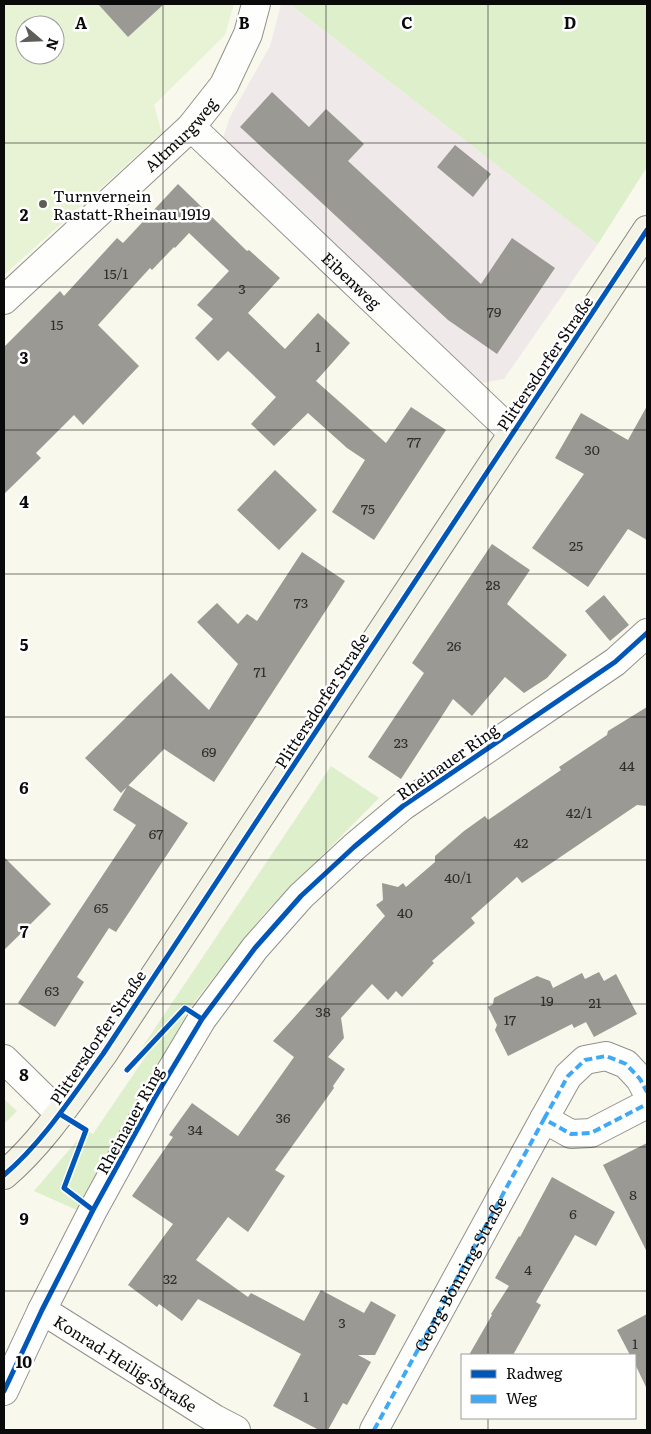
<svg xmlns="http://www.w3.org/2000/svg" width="651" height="1434" font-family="Literata,serif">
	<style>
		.industrial { fill: #f0e9ea }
		.green { fill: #deefcc }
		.pitch { fill: #e8f3d5; fill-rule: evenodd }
		.building { fill: #9b9993 }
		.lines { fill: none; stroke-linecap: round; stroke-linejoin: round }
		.street-casing { stroke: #92918c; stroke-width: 30 }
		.secondary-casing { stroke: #888882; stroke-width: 30 }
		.street { stroke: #fefefc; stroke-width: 28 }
		.secondary { stroke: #f4f4e6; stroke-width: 28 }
		.quiet { stroke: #3fa9f5; stroke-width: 4; stroke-dasharray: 8 4; stroke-linecap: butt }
		.cycleway-casing { stroke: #fff; stroke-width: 8 }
		.cycleway { stroke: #0057b8; stroke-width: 5 }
		.grid { fill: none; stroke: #0a0a0a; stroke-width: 1; stroke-opacity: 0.55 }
		.poi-dot { fill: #5e5d59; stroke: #fff; stroke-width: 2 }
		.labels { text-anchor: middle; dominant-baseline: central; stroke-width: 5; stroke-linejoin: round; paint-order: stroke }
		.number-label { font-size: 14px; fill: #2e2e2c }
		.street-label { font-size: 16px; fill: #0a0a0a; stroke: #fff }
		.poi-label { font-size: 16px; fill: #0a0a0a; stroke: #fff; text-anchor: start }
		.grid-label { font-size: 16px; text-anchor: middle; font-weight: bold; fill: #0a0a0a; stroke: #fff; stroke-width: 5; stroke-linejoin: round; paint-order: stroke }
	</style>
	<rect width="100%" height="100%" fill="#f9f8ec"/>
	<path class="industrial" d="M281 4H290L598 244 504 379 482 383 222 141 230 117 270 46Z"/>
	<path class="green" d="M290 4H647V167L598 244Z
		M331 766 379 798 264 914 196 1000 185 1016 189 1020 143 1087 79 1211 34 1191 86 1130 93 1134 148 1053 141 1049Z
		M4 1099 17 1111 4 1124Z"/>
	<path class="pitch" d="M4 4H234L225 35 154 105 162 133 4 275ZM25 25H55V55H25Z"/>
	<path class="building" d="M98 4H164L128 37Z
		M272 92 309 127 326 109 364 144 348 161 481 284 512 238 555 268 497 354 448 320 240 127Z
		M455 145 491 174 473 197 437 167Z
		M178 184 247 251 249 250 280 278 248 313 285 349 318 313 350 343 316 381 386 443 411 407 446 430 374 540 332 512 365 460 347 448 308 413 274 446 251 424 276 397 228 351 218 361 195 338 213 319 197 305 229 271 189 233 175 248 174 247 152 270 150 268 98 325 139 366 83 425 74 415 36 453 41 458 4 494V347L60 291 64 296 117 238 123 243Z
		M647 406V540L628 529 588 587 532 548 584 474 555 458 581 413 628 440Z
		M275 470 317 510 279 550 237 510Z
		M492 544 530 570 507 604 567 655 547 678 524 693 505 677 472 716 453 699 401 779 368 757 424 673 412 663Z
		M302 552 345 581 214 782 164 749 121 793 85 758 171 673 209 710 238 664 197 622 217 603 238 624 247 614 257 621Z
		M604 595 629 625 610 641 585 611Z
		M647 707V806L637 805 522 883 517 877 471 918 475 923 432 961 434 963 402 997 396 991 388 1000 372 984 341 1018 344 1038 328 1057 345 1069 333 1086 334 1088 275 1170 285 1176 248 1232 228 1217 196 1260 248 1297 251 1293 304 1321 321 1290 364 1313 371 1301 396 1315 375 1355H358L371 1362 347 1405 343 1403 328 1430H319L273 1406 301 1354 198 1299 182 1321 159 1304 157 1307 128 1285 173 1224 132 1196 173 1137 169 1135 192 1103 238 1136 294 1057 273 1041 385 916 376 905 383 900 382 883 398 887 403 883 406 887 435 862V856L464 831 485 816 488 820 561 770 559 767 607 735 608 731Z
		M128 785 188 823 116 932 109 928 77 977 84 982 55 1027 18 1003 136 825 113 810Z
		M4 857 51 904 4 950Z
		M599 972 604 981 616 974 637 1014 594 1037 586 1022 574 1028 572 1024 508 1056 495 1030 497 1025 488 1007 493 1004 494 998 537 976 550 981 553 988 582 973 585 979Z
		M647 1143V1252L603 1165Z
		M552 1177 615 1212 596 1246 575 1235 536 1302 541 1305 513 1355H469L492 1315 491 1314 509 1286 495 1278 519 1236 520 1237Z
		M647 1314V1389L635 1364V1355H630L617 1330Z"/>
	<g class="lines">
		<defs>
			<g id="street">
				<path id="s1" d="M191 127 513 433"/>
				<path id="s2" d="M4 300 191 127 224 85 248 34 256 4"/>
				<path d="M4 1059 60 1114"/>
				<path d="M544 1119 568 1076 585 1060 606 1056 626 1064 640 1079 647 1092"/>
				<path id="s3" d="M42 1310 215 1419 236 1430"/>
				<path d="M4 1391 42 1310 93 1210 154 1099 202 1019 255 948 301 896 354 847 403 806 615 662 647 633"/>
				<path id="s4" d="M374 1430 544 1119 571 1134 591 1133 647 1104"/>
			</g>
			<path id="secondary" d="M4 1175C43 1142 73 1095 103 1054L647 230"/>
		</defs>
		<use href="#street" class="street-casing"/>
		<use href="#secondary" class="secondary-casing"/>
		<use href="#street" class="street"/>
		<use href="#secondary" class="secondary"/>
		<path class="quiet" d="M544 1119 568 1076 585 1060 606 1056 626 1064 640 1079 647 1092
			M374 1430 544 1119 571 1134 591 1133 647 1104"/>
		<defs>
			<path id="cycleway" d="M127 1070 185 1008 202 1019
				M60 1114 86 1130 64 1188 93 1210
				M4 1175C43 1142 73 1095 103 1054L647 230
				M4 1391 42 1310 93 1210 154 1099 202 1019 255 948 301 896 354 847 403 806 615 662 647 633"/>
		</defs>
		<use href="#cycleway" class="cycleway-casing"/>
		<use href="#cycleway" class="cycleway"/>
	</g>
	<path class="grid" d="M163 4V1430M326 4V1430M488 4V1355M4 143H647M4 287H647M4 430H647M4 574H647M4 717H647M4 860H647M4 1004H647M4 1147H647M4 1291H647M488 1418V1430"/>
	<circle class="poi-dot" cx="43" cy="204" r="5"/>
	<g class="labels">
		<g class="number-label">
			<text x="116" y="273">15/1</text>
			<text x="242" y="288">3</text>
			<text x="494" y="311">79</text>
			<text x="57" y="324">15</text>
			<text x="318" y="346">1</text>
			<text x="414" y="441">77</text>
			<text x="592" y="449">30</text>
			<text x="368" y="508">75</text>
			<text x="576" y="545">25</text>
			<text x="493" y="584">28</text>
			<text x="301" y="602">73</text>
			<text x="454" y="645">26</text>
			<text x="260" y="671">71</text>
			<text x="401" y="742">23</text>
			<text x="209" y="751">69</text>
			<text x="627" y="765">44</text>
			<text x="579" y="812">42/1</text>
			<text x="156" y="833">67</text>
			<text x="521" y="842">42</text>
			<text x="458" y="877">40/1</text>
			<text x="101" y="907">65</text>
			<text x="405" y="912">40</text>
			<text x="52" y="990">63</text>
			<text x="547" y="1000">19</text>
			<text x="595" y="1002">21</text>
			<text x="323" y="1011">38</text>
			<text x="510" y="1019">17</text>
			<text x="283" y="1117">36</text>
			<text x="195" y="1129">34</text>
			<text x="633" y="1194">8</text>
			<text x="573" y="1213">6</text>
			<text x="528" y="1269">4</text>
			<text x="170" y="1278">32</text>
			<text x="342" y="1322">3</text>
			<text x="635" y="1343">1</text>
			<text x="306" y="1396">1</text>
		</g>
		<g class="street-label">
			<text stroke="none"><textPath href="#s2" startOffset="242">Altmurgweg</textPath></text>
			<text stroke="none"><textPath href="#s1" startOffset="222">Eibenweg</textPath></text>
			<text transform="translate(544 363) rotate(-56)">Plittersdorfer Straße</text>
			<text transform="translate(321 700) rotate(-57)">Plittersdorfer Straße</text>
			<text transform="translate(447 761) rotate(-35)">Rheinauer Ring</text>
			<text transform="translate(97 1037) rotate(-56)">Plittersdorfer Straße</text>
			<text transform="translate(129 1120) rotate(-61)">Rheinauer Ring</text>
			<text stroke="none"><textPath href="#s4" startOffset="178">Georg-Bönning-Straße</textPath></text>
			<text stroke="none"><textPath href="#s3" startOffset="99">Konrad-Heilig-Straße</textPath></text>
		</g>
		<g class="poi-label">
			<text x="53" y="195">Turnvernein<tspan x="53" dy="18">Rastatt-Rheinau 1919</tspan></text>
		</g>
	</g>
	<g class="grid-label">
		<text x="81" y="29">A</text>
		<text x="244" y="29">B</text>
		<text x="407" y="29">C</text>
		<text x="570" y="29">D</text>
		<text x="24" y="221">2</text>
		<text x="24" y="364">3</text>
		<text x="24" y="508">4</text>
		<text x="24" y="651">5</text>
		<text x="24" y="794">6</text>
		<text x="24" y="938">7</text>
		<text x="24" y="1081">8</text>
		<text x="24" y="1225">9</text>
		<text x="24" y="1368">10</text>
	</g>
	<rect width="651" height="1434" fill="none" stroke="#0a0a0a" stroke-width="10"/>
	<rect x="461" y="1354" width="175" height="65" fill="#ffffff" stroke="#9d9d9d"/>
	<rect x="471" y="1370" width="25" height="8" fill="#0057b8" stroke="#9d9d9d"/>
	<text x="506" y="1379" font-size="15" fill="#0a0a0a">Radweg</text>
	<rect x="471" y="1395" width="25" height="8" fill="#3fa9f5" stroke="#9d9d9d"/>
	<text x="506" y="1404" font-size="15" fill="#0a0a0a">Weg</text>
	<g transform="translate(40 40) rotate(109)"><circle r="24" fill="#ffffff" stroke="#9d9d9d"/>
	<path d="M0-4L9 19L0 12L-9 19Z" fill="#5e5d59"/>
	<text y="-8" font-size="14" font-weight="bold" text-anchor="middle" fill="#0a0a0a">N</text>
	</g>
</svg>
